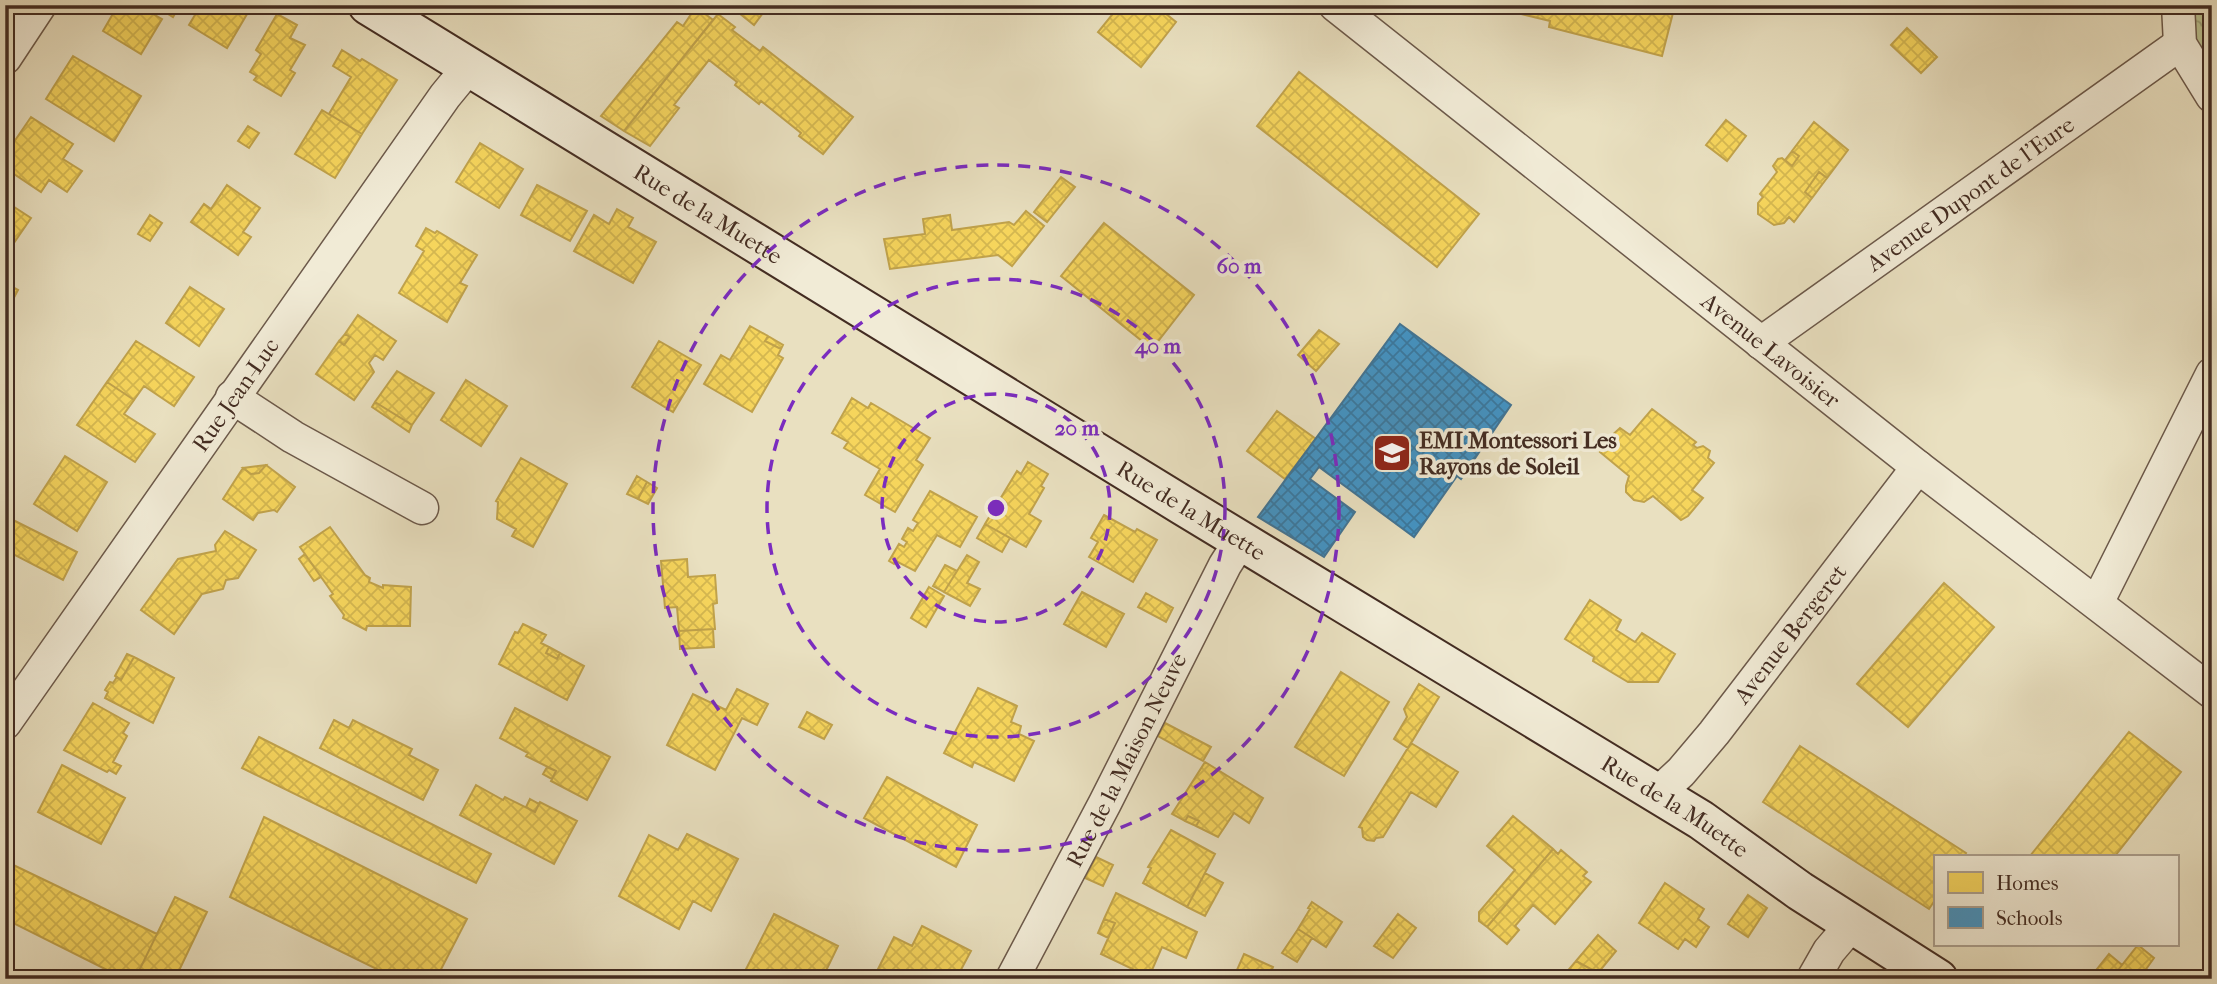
<svg xmlns="http://www.w3.org/2000/svg" width="2217" height="984" font-family="'IM FELL French Canon',serif">
	<style>
		.park { fill: url(#park-crowns); stroke: #7e7659; stroke-width: 2 }
		.homes { fill: url(#homes-cross-hatch); stroke: #c0a24b; stroke-width: 2 }
		.schools { fill: url(#schools-cross-hatch); stroke: #437493; stroke-width: 2 }
		.lines { fill: none; stroke-linecap: round; stroke-linejoin: round }
		.street-casing { stroke: #6c594a; stroke-width: 35 }
		.secondary-casing { stroke: #432c22; stroke-width: 42 }
		.street { stroke: #f1ebd6; stroke-width: 32 }
		.secondary { stroke: #f1ebd6; stroke-width: 38 }
		.ring { fill: none; stroke: #7b2cbf; stroke-width: 3.5; stroke-dasharray: 12 9 }
		.labels { text-anchor: middle; dominant-baseline: central; stroke-width: 7; stroke-linejoin: round; paint-order: stroke }
		.street-label { font-size: 23px; fill: #432c22; stroke: #f1ebd6 }
		.poi-label { font-size: 23px; font-weight: bold; fill: #432c22; stroke: #f1ebd6; text-anchor: start }
		.centre { fill: #7b2cbf; stroke: #f1ebd6; stroke-width: 3.5 }
		.ring-label { font-size: 21px; text-anchor: middle; font-weight: bold; fill: #7b2cbf; stroke: #f1ebd6; stroke-width: 7; stroke-linejoin: round; paint-order: stroke }
	</style>
	<defs>
		<pattern id="park-crowns" width="20" height="18" patternUnits="userSpaceOnUse" patternTransform="scale(1.75)"><rect width="20" height="18" fill="#bac190"/><path d="M2 6a3 3 0 1 1 6 0M12 15a3 3 0 1 1 6 0" fill="none" stroke="#999d75"/></pattern>
		<pattern id="homes-cross-hatch" width="8" height="8" patternUnits="userSpaceOnUse" patternTransform="scale(1.75)"><rect width="8" height="8" fill="#f6d55c"/><path d="M0 0l8 8M0 8l8-8" fill="none" stroke="#d4b750"/></pattern>
		<pattern id="schools-cross-hatch" width="8" height="8" patternUnits="userSpaceOnUse" patternTransform="scale(1.75)"><rect width="8" height="8" fill="#4393c3"/><path d="M0 0l8 8M0 8l8-8" fill="none" stroke="#3a789e"/></pattern>
	</defs>
	<rect width="100%" height="100%" fill="#e9e0c0"/>
	<filter id="stains"><feTurbulence type="fractalNoise" baseFrequency=".00286" numOctaves="4"/><feColorMatrix values="0 0 0 0 .2 0 0 0 0 .09 0 0 0 0 .02 0 0 0 .5 -.17"/></filter>
	<radialGradient id="worn" r=".72"><stop offset=".6" stop-color="#630" stop-opacity="0"/><stop offset="1" stop-color="#630" stop-opacity=".3"/></radialGradient>
	<path class="park" d="M2194 5H2212V74L2197 50 2193 25Z"/>
	<path class="homes" d="M118 5H137L162 19 141 54 103 31Z
		M154 5H180L173 17Z
		M201 5H244L250 9 227 48 189 25Z
		M729 5H769L754 25Z
		M1120 5H1155L1176 22 1141 67 1098 32Z
		M1506 5H1675L1662 56 1549 27 1550 21 1505 10Z
		M696 7 713 20 624 131 601 116 677 22 683 26Z
		M277 14 297 25 290 38 305 45 290 70 295 73 281 96 254 80 257 76 250 72 261 54 256 50Z
		M718 14 735 27 732 30 760 51 763 47 853 117 823 154 799 136 801 133 761 101 759 104 735 85 737 82 709 60 674 105 679 108 650 146 624 131Z
		M1907 28 1937 57 1921 73 1891 45Z
		M342 50 360 61 362 59 397 80 362 134 329 114 351 77 333 66Z
		M73 56 141 96 114 141 46 99Z
		M1299 72 1479 214 1437 267 1257 126Z
		M322 110 362 134 335 178 295 154Z
		M31 117 73 144 63 159 82 171 67 192 49 180 41 192 5 168V155Z
		M1726 120 1746 136 1727 161 1706 145Z
		M1814 122 1848 150 1827 178 1819 172 1805 192 1812 198 1794 222 1789 217 1784 223 1774 225 1758 214V203L1763 197 1760 194 1777 172 1773 166 1778 159 1782 158 1792 166 1799 156 1792 151Z
		M248 126 259 133 249 148 238 141Z
		M480 143 523 169 499 208 456 182Z
		M1792 151 1799 156 1792 166 1785 160Z
		M1819 172 1827 178 1812 198 1805 192Z
		M1061 177 1075 187 1047 222 1034 212Z
		M227 185 260 208 243 232 251 237 238 255 191 222 204 204 211 209Z
		M537 185 587 211 570 241 521 215Z
		M5 201 31 218 5 256Z
		M617 209 633 218 628 227 656 242 633 283 574 251 594 215 609 224Z
		M1026 211 1044 226 1012 266 998 255 890 269 884 239 925 234 923 219 950 215 952 230 1009 222 1014 225Z
		M150 215 162 223 150 241 138 234Z
		M1104 223 1194 295 1152 349 1061 276Z
		M426 228 435 233 437 231 477 255 460 283 467 286 447 322 399 293 424 251 416 246Z
		M5 283 18 290 5 315Z
		M190 287 224 309 199 346 166 323Z
		M358 315 396 341 383 360 375 355 369 363 374 372 354 400 316 374 339 341 344 345 350 337 345 334Z
		M750 326 768 336 765 341 781 349 778 355 783 358 752 412 704 384 721 355 730 360Z
		M1319 330 1339 344 1316 371 1298 355Z
		M345 334 350 337 344 345 339 341Z
		M768 336 783 345 781 349 765 341Z
		M136 341 194 377 174 406 144 386 134 400 107 382Z
		M659 341 701 365 673 412 632 387Z
		M397 371 434 393 412 425 375 402Z
		M466 380 507 406 481 446 441 420Z
		M107 382 134 400 124 414 155 434 135 462 77 425Z
		M852 398 868 408 871 403 930 438 916 460 923 465 895 512 865 495 880 469 844 448 848 442 832 433Z
		M375 402 412 425 409 432 372 407Z
		M1652 409 1696 442 1693 445 1697 448 1703 446 1710 451 1708 458 1714 463 1692 490 1703 498 1688 516 1681 520 1653 496 1644 502 1634 500 1626 492V486L1629 476 1600 452 1608 439 1620 428 1630 435Z
		M1277 411 1316 439 1285 479 1247 451Z
		M65 456 107 482 77 531 34 504Z
		M521 458 567 484 533 547 512 536 516 529 497 519 498 502 496 501Z
		M1028 462 1048 474 1041 486 1044 488 1029 514 1041 521 1026 547 985 524 1017 471 1021 474Z
		M266 465 295 487 277 512 274 510 258 513 253 520 223 499 243 468 251 474 259 473Z
		M266 465 259 473 251 474 243 468Z
		M637 476 647 482 638 499 627 494Z
		M647 482 657 488 648 504 638 499Z
		M930 491 977 517 960 547 937 535 915 571 896 561 894 564 889 561 899 544 904 547 907 542 902 539 908 528 913 531 918 523 913 520Z
		M1104 515 1135 532 1137 529 1157 540 1133 582 1089 557 1098 542 1091 538Z
		M5 516 77 552 63 580 5 550Z
		M985 524 1010 538 1002 552 977 538Z
		M330 527 365 575 370 578 369 582 383 588V585L411 587 410 626H367L366 630 343 618 344 615 330 596 333 594 300 547Z
		M225 531 256 550 238 578 226 580 223 589 202 594 174 634 141 610 178 559 216 551 215 545Z
		M305 554 321 577 314 581 299 559Z
		M967 555 979 562 967 583 980 589 970 606 944 592Z
		M687 559 688 577 715 575 717 603 713 604 715 629 679 631 677 607 665 608 661 561Z
		M945 565 957 571 944 592 933 586Z
		M1944 583 1994 627 1908 727 1857 684Z
		M929 587 944 596 926 627 911 618Z
		M1082 592 1124 614 1106 647 1064 624Z
		M1146 593 1173 608 1166 622 1138 607Z
		M1590 600 1621 620 1616 630 1635 642 1642 633 1675 654 1658 682H1628L1593 661 1594 657 1565 639Z
		M523 624 546 635 541 643 549 647 546 653 557 659 560 653 584 666 567 700 499 664 515 632 518 633Z
		M713 629 714 647 680 649 679 631Z
		M549 647 560 653 557 659 546 653Z
		M127 654 134 657 121 680 115 676Z
		M134 657 174 678 153 723 105 698 108 692 105 690 110 682 113 683 117 677 121 680Z
		M1341 672 1389 702 1344 776 1295 747Z
		M1419 684 1439 697 1408 748 1394 739 1407 717 1404 709Z
		M978 688 1017 706 1011 722 1021 726 1019 734 1034 741 1014 781 974 762 972 767 944 753Z
		M737 689 768 704 757 725 742 718 715 770 667 745 693 694 726 710Z
		M93 703 129 723 123 733 127 736 113 762 121 766 116 774 109 770 107 772 64 750Z
		M515 708 610 757 587 800 551 781 556 771 526 756 528 753 500 738Z
		M807 712 832 725 824 739 799 727Z
		M334 720 349 728 353 720 412 749 409 755 438 770 423 800 320 748Z
		M1165 723 1211 747 1203 761 1158 736Z
		M2129 732 2181 772 2115 856H2030Z
		M259 737 491 854 476 883 242 768Z
		M1411 743 1458 772 1436 807 1411 792 1383 837 1376 838 1374 841 1367 840 1363 837 1362 828 1359 827Z
		M1800 746 1966 853 1964 856H1935V900L1929 909 1763 802Z
		M1205 762 1263 798 1249 823 1234 813 1218 837 1196 826 1199 821 1188 816 1185 821 1172 814Z
		M62 765 125 798 101 844 38 812Z
		M547 767 556 771 552 779 543 774Z
		M887 777 977 825 956 867 864 818Z
		M476 785 503 800 505 797 535 812 540 802 577 821 554 864 460 815Z
		M530 799 539 804 535 812 526 807Z
		M1188 816 1199 821 1196 826 1185 821Z
		M1513 816 1553 849 1487 927 1479 921V912L1515 870 1487 846Z
		M264 817 467 919 436 979H397L230 897Z
		M1171 830 1215 854 1187 907 1143 883 1151 868 1148 867Z
		M687 834 738 859 711 911 693 901 679 929 619 896 649 835 678 850Z
		M1553 849 1558 854 1561 850 1587 872 1583 876 1591 882 1555 924 1533 905 1515 926 1519 930 1507 944 1487 927Z
		M1096 857 1113 865 1103 886 1085 878Z
		M5 861 157 934 135 979H125L5 919Z
		M1205 873 1223 883 1205 916 1187 907Z
		M1665 883 1704 909 1698 919 1709 927 1696 947 1685 939 1678 949 1639 923Z
		M1116 893 1197 932 1186 958 1162 947 1149 977 1101 954 1115 923 1104 919Z
		M1748 895 1767 908 1748 937 1728 924Z
		M175 897 207 912 175 979H135Z
		M1312 902 1342 922 1326 947 1298 929 1310 909 1308 908Z
		M774 914 838 946 822 979H741Z
		M1398 914 1416 928 1393 958 1374 946Z
		M1104 919 1115 923 1108 938 1098 933Z
		M922 926 971 951 956 979H873L894 937 912 946Z
		M1298 929 1312 938 1297 962 1282 953Z
		M1598 935 1616 951 1598 973 1576 961Z
		M2138 945 2154 958 2139 979H2111Z
		M1244 954 1273 967 1268 979H1233Z
		M2109 954 2122 965 2111 979 2097 969Z
		M1576 961 1600 974 1598 979H1575L1565 974Z
		M1721 971 1736 979H1717Z
		M1412 972 1423 979H1406Z"/>
	<path class="schools" d="M1400 324 1511 405 1461 479 1457 476 1414 537 1319 467 1310 479 1355 512 1324 557 1258 517Z"/>
	<g class="lines">
		<defs>
			<g id="street">
				<path id="s1" d="M1335 5 1918 467 2212 692"/>
				<path d="M2178 5 2180 44 2212 96"/>
				<path d="M5 58 40 5"/>
				<path id="s2" d="M1761 343 2180 44"/>
				<path d="M232 397 293 437 422 508"/>
				<path d="M2097 603 2212 374"/>
				<path id="s3" d="M5 723 445 96 468 68"/>
				<path id="s4" d="M1656 795 1681 772 1714 733 1918 467"/>
				<path id="s5" d="M1012 979 1105 803 1225 565 1241 540"/>
				<path d="M1813 979 1829 951 1852 924"/>
			</g>
			<g id="secondary">
				<path id="s6" d="M368 5 1182 505 1701 820 1800 891 1938 979"/>
			</g>
		</defs>
		<use href="#street" class="street-casing"/>
		<use href="#secondary" class="secondary-casing"/>
		<use href="#street" class="street"/>
		<use href="#secondary" class="secondary"/>
	</g>
	<g class="ring">
		<circle cx="996" cy="508" r="114"/>
		<circle cx="996" cy="508" r="229"/>
		<circle cx="996" cy="508" r="343"/>
	</g>
	<defs>
		<symbol id="school-square" viewBox="-11 -11 22 22"><rect x="-9" y="-9" width="18" height="18" rx="4" fill="#8f2418" stroke="#f1ebd6"/><path d="M0-5L7-2L0 1L-7-2ZM-4 1L0 2.5L4 1V4Q0 6-4 4Z" fill="#fff"/></symbol>
	</defs>
	<g fill-rule="evenodd">
		<use href="#school-square" x="1370" y="431" width="44" height="44"/>
	</g>
	<g class="labels">
		<g class="street-label">
			<text stroke="none"><textPath href="#s2" startOffset="257">Avenue Dupont de l'Eure</textPath></text>
			<text stroke="none"><textPath href="#s6" startOffset="399">Rue de la Muette</textPath></text>
			<text stroke="none"><textPath href="#s1" startOffset="556">Avenue Lavoisier</textPath></text>
			<text stroke="none"><textPath href="#s3" startOffset="401">Rue Jean-Luc</textPath></text>
			<text stroke="none"><textPath href="#s6" startOffset="966">Rue de la Muette</textPath></text>
			<text stroke="none"><textPath href="#s4" startOffset="210">Avenue Bergeret</textPath></text>
			<text stroke="none"><textPath href="#s5" startOffset="247">Rue de la Maison Neuve</textPath></text>
			<text stroke="none"><textPath href="#s6" startOffset="1533">Rue de la Muette</textPath></text>
		</g>
		<g class="poi-label">
			<text x="1419" y="440">EMI Montessori Les<tspan x="1419" dy="26">Rayons de Soleil</tspan></text>
		</g>
	</g>
	<circle cx="996" cy="508" r="10" class="centre"/>
	<g class="ring-label">
		<text x="1239" y="273">60 m</text>
		<text x="1158" y="353">40 m</text>
		<text x="1077" y="435">20 m</text>
	</g>
	<rect width="2217" height="984" fill="none" stroke="#e9e0c0" stroke-width="28"/>
	<rect x="7" y="7" width="2203" height="970" fill="none" stroke="#432c22" stroke-width="3.5"/>
	<rect x="14" y="14" width="2189" height="956" fill="none" stroke="#432c22" stroke-width="2"/>
	<rect x="1934" y="855" width="245" height="91" fill="#f1ebd6" stroke="#ab9f8e" stroke-width="2"/>
	<rect x="1948" y="872" width="35" height="21" fill="#f6d55c" stroke="#ab9f8e" stroke-width="2"/>
	<text x="1996" y="890" font-size="21" fill="#432c22">Homes</text>
	<rect x="1948" y="907" width="35" height="21" fill="#4393c3" stroke="#ab9f8e" stroke-width="2"/>
	<text x="1996" y="925" font-size="21" fill="#432c22">Schools</text>
	<rect width="100%" height="100%" filter="url(#stains)"/>
	<rect width="100%" height="100%" fill="url(#worn)"/>
</svg>
